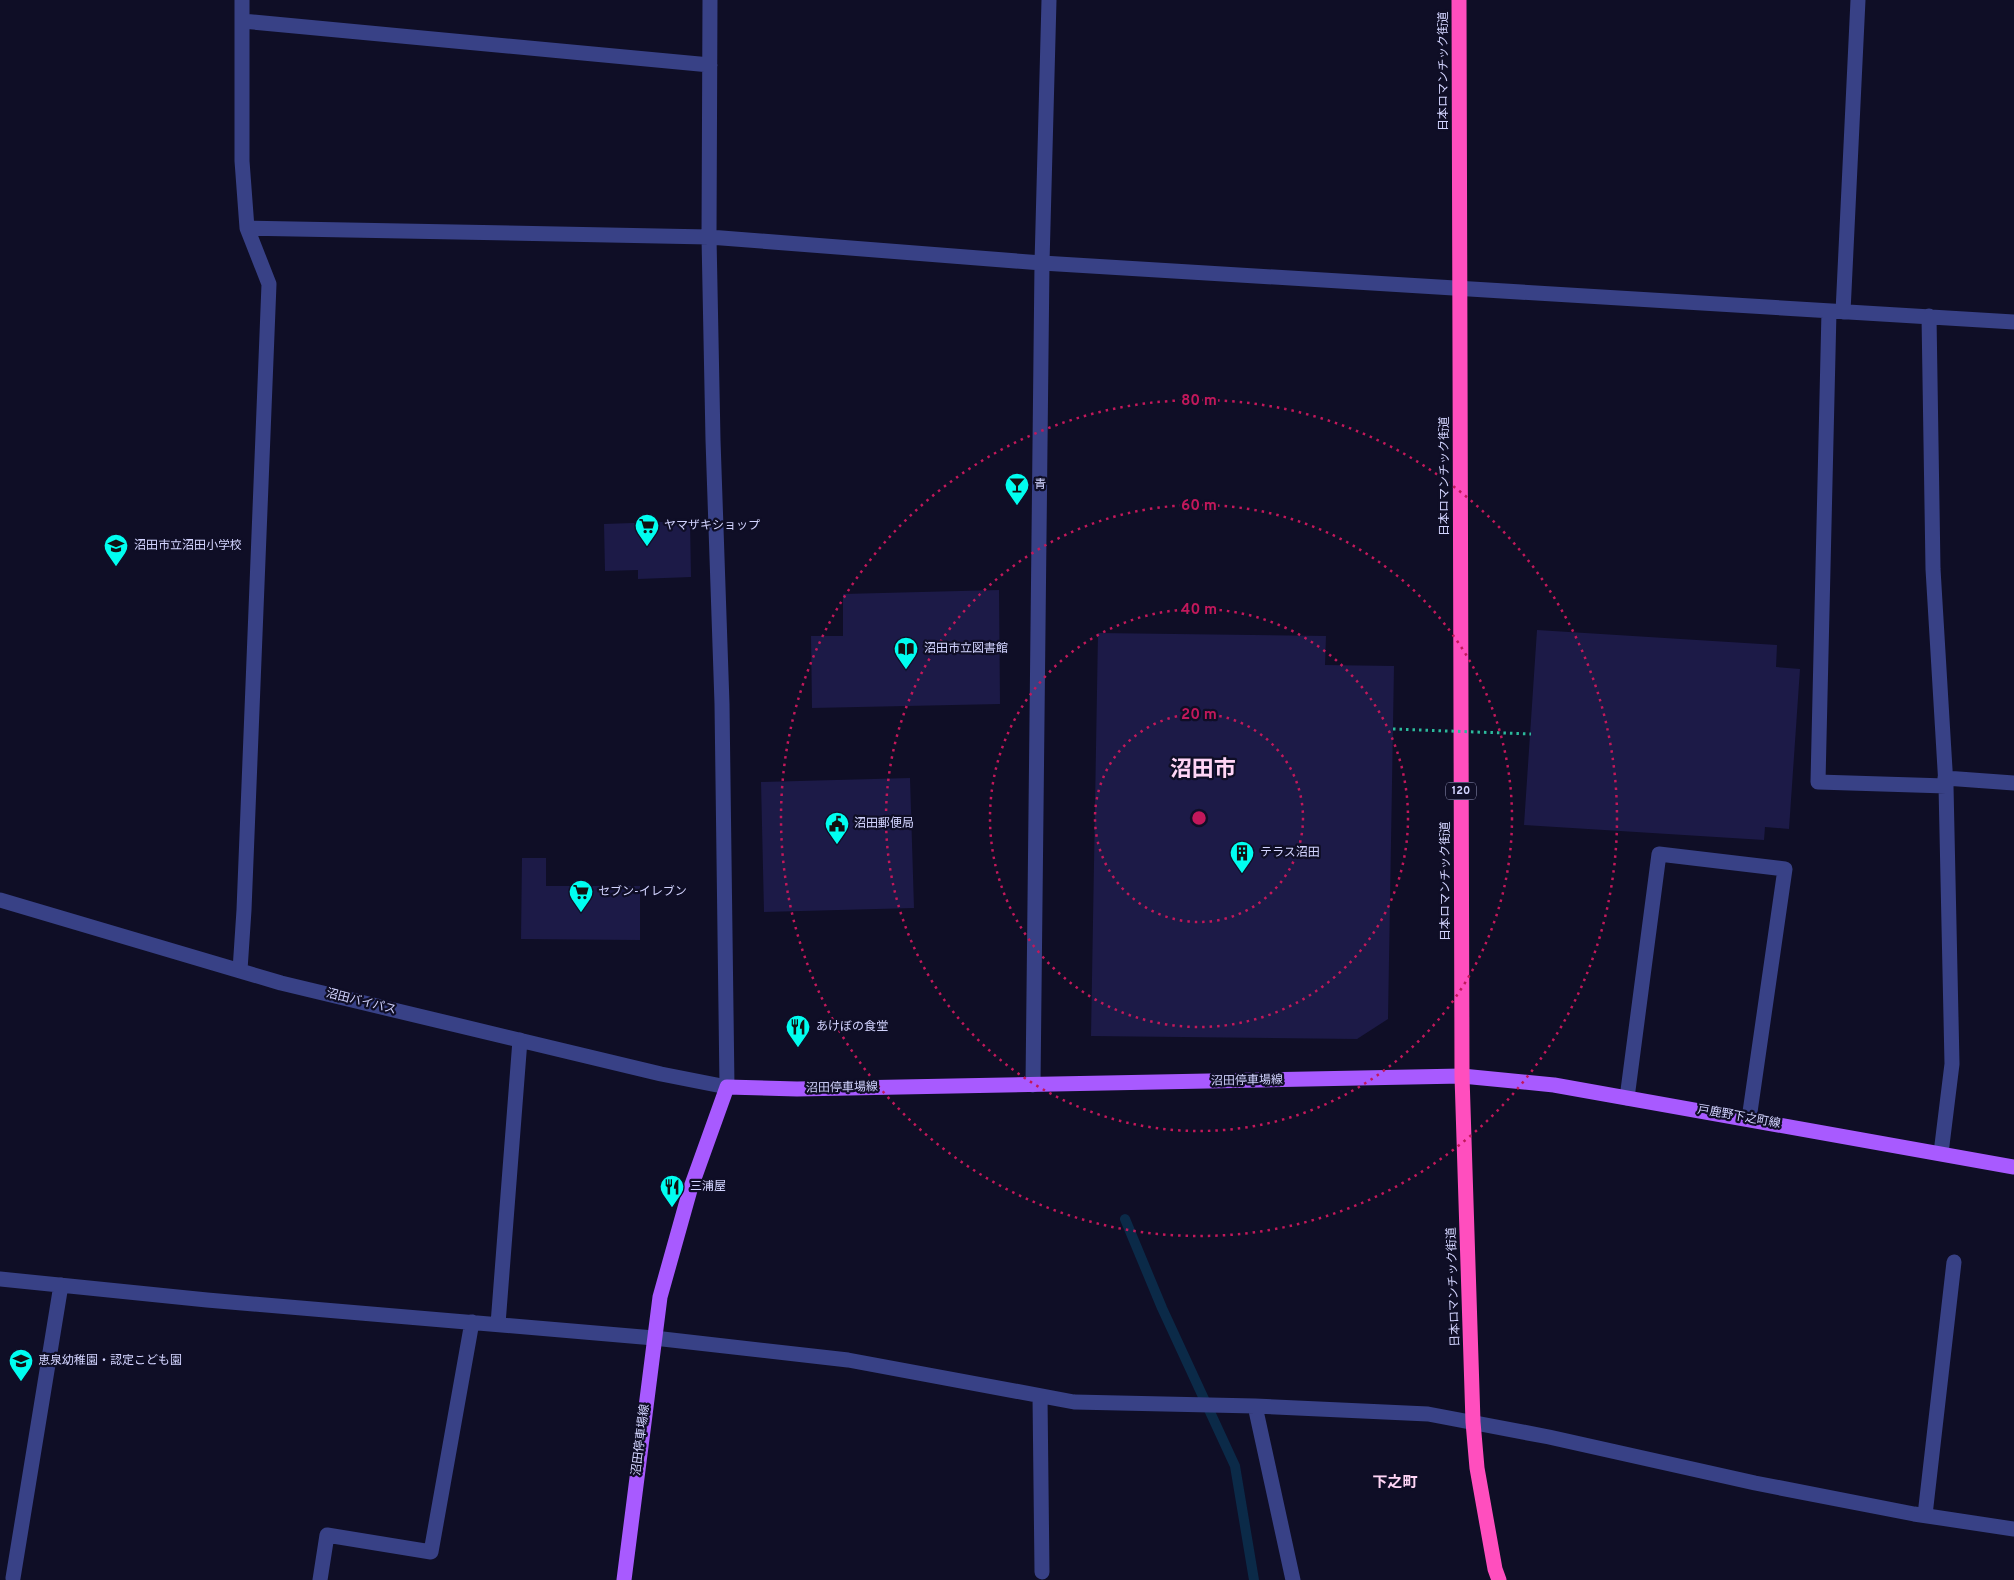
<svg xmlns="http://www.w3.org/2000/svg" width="2014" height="1580" font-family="Overpass,'Noto Sans JP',sans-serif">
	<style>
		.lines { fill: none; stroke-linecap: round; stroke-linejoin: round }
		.stream { stroke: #0b2a48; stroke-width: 10 }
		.building { fill: #1c1a47 }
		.minor { stroke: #384186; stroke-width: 15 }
		.major { stroke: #a85aff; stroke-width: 15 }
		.highway { stroke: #ff4ebe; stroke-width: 15 }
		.path-bridge { stroke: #2cba9c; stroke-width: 3; stroke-dasharray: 2.5 4; stroke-linecap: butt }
		.ring { fill: none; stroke: #c2185b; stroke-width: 2.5; stroke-dasharray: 2.5 5 }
		.labels { text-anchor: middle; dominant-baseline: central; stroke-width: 4.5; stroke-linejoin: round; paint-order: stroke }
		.shield { fill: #0f0e26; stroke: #9899be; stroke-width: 1 }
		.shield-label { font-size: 11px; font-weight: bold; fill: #d3d4ff }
		.street-label { font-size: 12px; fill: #d3d4ff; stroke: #0f0e26 }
		.poi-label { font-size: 12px; fill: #d3d4ff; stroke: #0f0e26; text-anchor: start }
		.quarter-label { font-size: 15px; font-weight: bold; fill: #ffd5f6; stroke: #0f0e26 }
		.town-label { font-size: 22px; font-weight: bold; fill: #ffd5f6; stroke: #0f0e26 }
		.centre { fill: #c2185b; stroke: #0f0e26; stroke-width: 2.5 }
		.ring-label { font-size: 15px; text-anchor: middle; font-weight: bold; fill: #c2185b; stroke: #0f0e26; stroke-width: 4.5; stroke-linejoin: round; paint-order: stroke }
	</style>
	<rect width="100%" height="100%" fill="#0f0e26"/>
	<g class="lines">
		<path class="stream" d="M1125 1219 1162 1308 1235 1466 1254 1580"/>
	</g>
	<path class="building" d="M690 521 691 577 638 579V570L605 571 604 524Z
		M999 590 1000 704 812 708 811 636H843V594Z
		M1537 630 1777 645 1776 667 1800 669 1789 829 1765 827 1764 840 1524 825Z
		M1098 633 1326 636 1325 665 1394 666 1388 1019 1357 1039 1091 1036Z
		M910 778 914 908 764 912 761 782Z
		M522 858H546V886H640V940L521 939Z"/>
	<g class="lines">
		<path class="minor" d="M242 21 710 65
			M247 228 709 237 1042 263 2014 322
			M1829 311 1818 782 1946 786
			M1843 312 1858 0
			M1929 316 1933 569 1946 786 1952 1064 1941 1153
			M1945 778 2014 783
			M0 900 281 983 661 1074 727 1087 722 704 713 440 709 237 710 0
			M240 970 244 910 269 284 247 228 242 161V0
			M1033 1085 1042 263 1049 0
			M1627 1098 1659 854 1785 869 1749 1119
			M0 1279 207 1300 654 1338 848 1360 1074 1402 1255 1406 1428 1414 1549 1437 1755 1483 1914 1514 2014 1529
			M498 1324 520 1040
			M1040 1396 1042 1572
			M1255 1406 1293 1580
			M1925 1515 1954 1262
			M13 1578 61 1285
			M320 1580 327 1535 431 1552 472 1322"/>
		<path class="major" d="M624 1580 660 1297 690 1190 727 1087 797 1089 1462 1076 1554 1085 2014 1167"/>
		<path class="highway" d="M1459 0 1462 1076 1473 1422 1477 1468 1495 1569 1499 1580"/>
		<path class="path-bridge" d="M1393 729 1531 734"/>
	</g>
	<g class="ring">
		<circle cx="1199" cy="818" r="104"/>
		<circle cx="1199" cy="818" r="209"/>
		<circle cx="1199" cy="818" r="313"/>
		<circle cx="1199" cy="818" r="418"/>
	</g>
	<defs>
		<symbol id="bar-pin" viewBox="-11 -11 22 30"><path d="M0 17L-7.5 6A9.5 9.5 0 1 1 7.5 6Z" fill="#00fef0" stroke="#0f0e26"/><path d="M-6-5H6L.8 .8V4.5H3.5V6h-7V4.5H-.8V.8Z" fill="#111"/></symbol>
		<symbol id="supermarket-pin" viewBox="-11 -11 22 30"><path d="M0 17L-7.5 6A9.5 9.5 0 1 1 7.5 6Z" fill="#00fef0" stroke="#0f0e26"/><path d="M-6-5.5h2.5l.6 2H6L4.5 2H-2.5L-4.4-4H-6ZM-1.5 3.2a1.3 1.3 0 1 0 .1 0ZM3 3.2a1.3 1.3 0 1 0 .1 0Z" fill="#111"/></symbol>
		<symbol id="school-pin" viewBox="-11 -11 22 30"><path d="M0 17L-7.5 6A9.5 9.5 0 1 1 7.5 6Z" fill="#00fef0" stroke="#0f0e26"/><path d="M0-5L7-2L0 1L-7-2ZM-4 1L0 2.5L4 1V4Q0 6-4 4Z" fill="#111"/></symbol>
		<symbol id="library-pin" viewBox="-11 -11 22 30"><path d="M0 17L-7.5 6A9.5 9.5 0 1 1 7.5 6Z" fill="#00fef0" stroke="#0f0e26"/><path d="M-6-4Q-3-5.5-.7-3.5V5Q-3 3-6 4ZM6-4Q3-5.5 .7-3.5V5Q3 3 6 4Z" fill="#111"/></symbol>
		<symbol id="civic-pin" viewBox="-11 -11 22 30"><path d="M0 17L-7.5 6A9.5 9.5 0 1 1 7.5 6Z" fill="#00fef0" stroke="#0f0e26"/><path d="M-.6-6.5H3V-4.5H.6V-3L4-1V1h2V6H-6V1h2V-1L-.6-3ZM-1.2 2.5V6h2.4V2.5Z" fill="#111"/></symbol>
		<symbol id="building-pin" viewBox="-11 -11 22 30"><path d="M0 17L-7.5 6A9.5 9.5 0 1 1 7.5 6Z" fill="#00fef0" stroke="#0f0e26"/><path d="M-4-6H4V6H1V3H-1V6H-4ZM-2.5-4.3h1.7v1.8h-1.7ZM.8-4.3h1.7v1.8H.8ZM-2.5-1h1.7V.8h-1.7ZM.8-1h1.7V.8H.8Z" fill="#111"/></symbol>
		<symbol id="restaurant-pin" viewBox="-11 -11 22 30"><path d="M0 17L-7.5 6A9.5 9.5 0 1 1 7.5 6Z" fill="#00fef0" stroke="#0f0e26"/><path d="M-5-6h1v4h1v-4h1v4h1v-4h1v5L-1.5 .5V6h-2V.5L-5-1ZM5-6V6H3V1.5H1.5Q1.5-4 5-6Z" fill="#111"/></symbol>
	</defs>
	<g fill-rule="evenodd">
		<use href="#bar-pin" x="1003" y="471" width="28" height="38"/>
		<use href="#supermarket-pin" x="633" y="512" width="28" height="38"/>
		<use href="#school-pin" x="102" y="532" width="28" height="38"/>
		<use href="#library-pin" x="892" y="635" width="28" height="38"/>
		<use href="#civic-pin" x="823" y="810" width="28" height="38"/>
		<use href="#building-pin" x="1228" y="839" width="28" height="38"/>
		<use href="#supermarket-pin" x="567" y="878" width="28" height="38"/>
		<use href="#restaurant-pin" x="784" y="1013" width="28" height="38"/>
		<use href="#restaurant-pin" x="658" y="1173" width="28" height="38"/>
		<use href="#school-pin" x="7" y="1347" width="28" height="38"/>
	</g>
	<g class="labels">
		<rect class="shield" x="1446" y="782.5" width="30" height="17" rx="4"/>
		<g class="shield-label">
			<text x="1461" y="791">120</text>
		</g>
		<g class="street-label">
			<text transform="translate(1444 71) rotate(-90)">日本ロマンチック街道</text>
			<text transform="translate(1445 476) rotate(-90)">日本ロマンチック街道</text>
			<text transform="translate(1446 881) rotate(-90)">日本ロマンチック街道</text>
			<text transform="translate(361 1002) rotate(14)">沼田バイパス</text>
			<text transform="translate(1247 1081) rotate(-1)">沼田停車場線</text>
			<text transform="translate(842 1088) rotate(-1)">沼田停車場線</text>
			<text transform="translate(1739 1117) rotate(10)">戸鹿野下之町線</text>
			<text transform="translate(1454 1287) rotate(-92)">日本ロマンチック街道</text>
			<text transform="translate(641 1440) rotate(-83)">沼田停車場線</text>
		</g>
		<g class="poi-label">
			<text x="1034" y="485">青</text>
			<text x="664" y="526">ヤマザキショップ</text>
			<text x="134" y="546">沼田市立沼田小学校</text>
			<text x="924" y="649">沼田市立図書館</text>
			<text x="854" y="824">沼田郵便局</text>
			<text x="1260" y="853">テラス沼田</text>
			<text x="598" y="892">セブン-イレブン</text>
			<text x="816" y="1027">あけぼの食堂</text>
			<text x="690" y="1187">三浦屋</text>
			<text x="38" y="1361">恵泉幼稚園・認定こども園</text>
		</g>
		<g class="quarter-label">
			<text x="1395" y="1483">下之町</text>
		</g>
		<g class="town-label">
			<text x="1203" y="770">沼田市</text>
		</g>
	</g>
	<circle cx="1199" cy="818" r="8" class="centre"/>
	<g class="ring-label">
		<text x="1199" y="405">80 m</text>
		<text x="1199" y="510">60 m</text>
		<text x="1199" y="614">40 m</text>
		<text x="1199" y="719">20 m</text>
	</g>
</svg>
